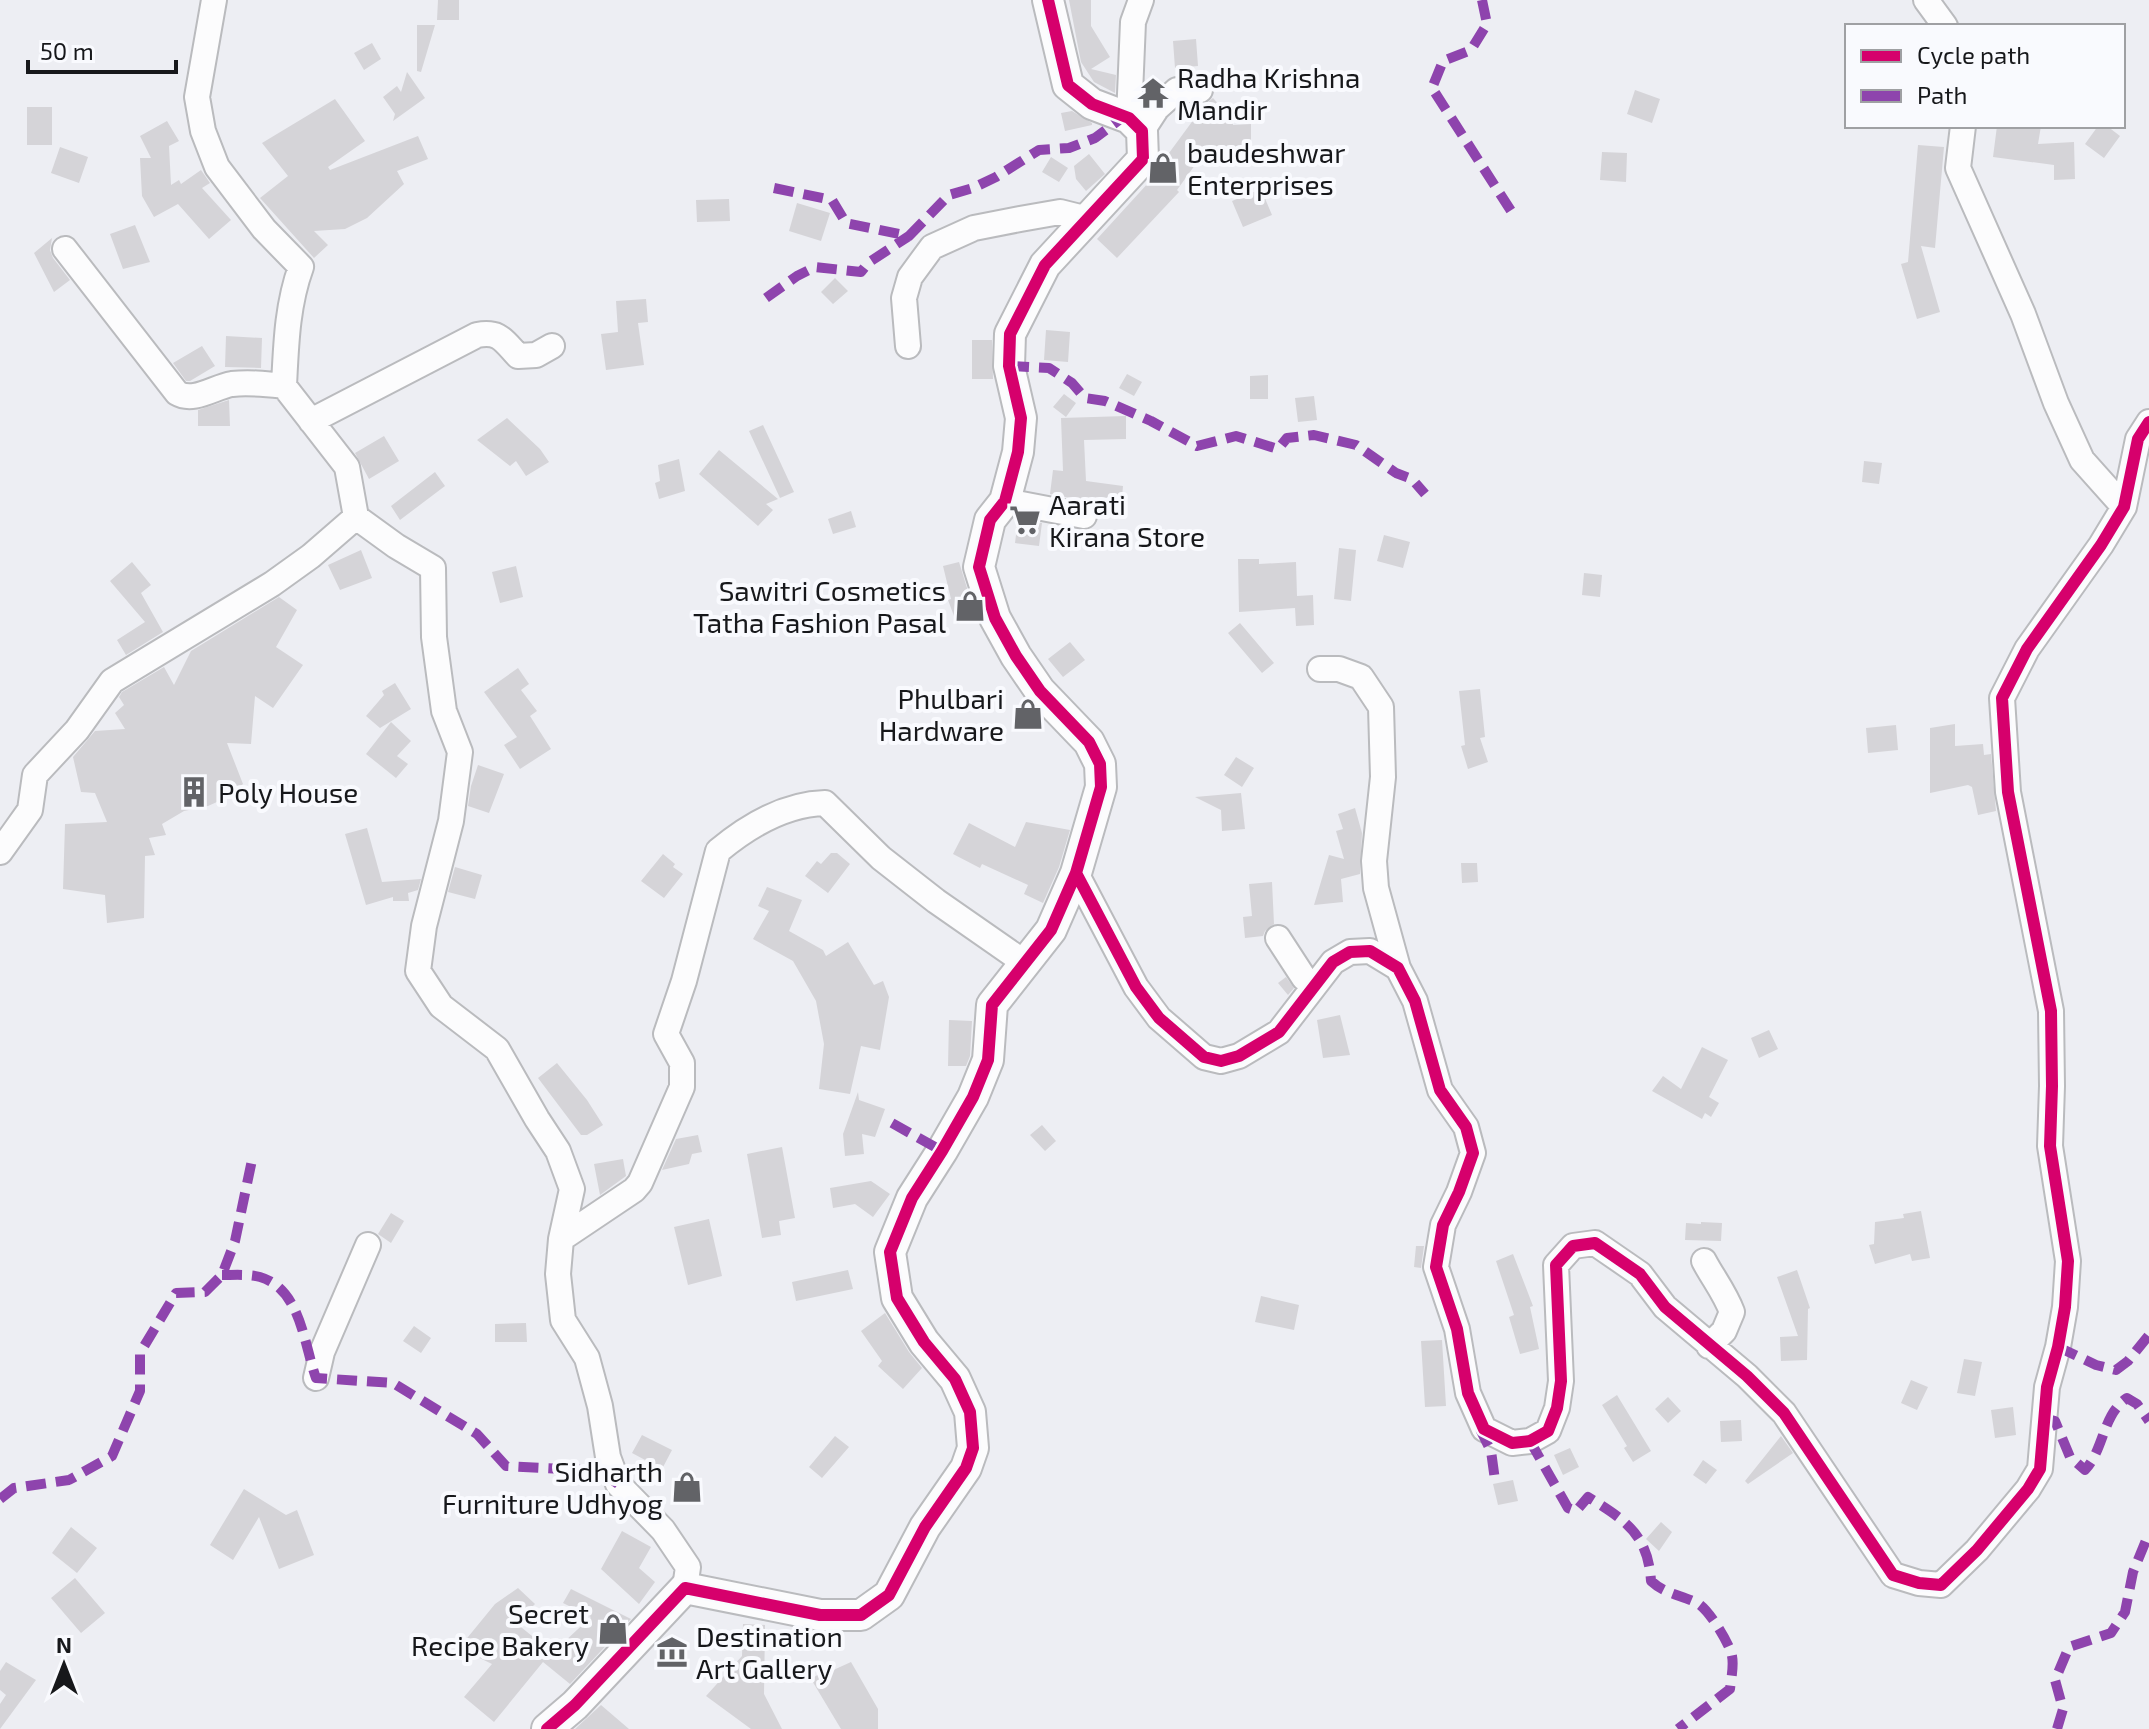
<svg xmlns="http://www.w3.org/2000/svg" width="2149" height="1729" font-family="'Exo 2',sans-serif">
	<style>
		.building { fill: #d5d4d8 }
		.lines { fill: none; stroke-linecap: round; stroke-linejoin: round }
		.minor-casing { stroke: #babbbe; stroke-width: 28 }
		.tertiary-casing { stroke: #babbbe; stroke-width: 34 }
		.minor { stroke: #fcfcfd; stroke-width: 24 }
		.tertiary { stroke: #fcfcfd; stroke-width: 30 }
		.quiet { stroke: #8e44ad; stroke-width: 10; stroke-dasharray: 20 10; stroke-linecap: butt }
		.cycleway-casing { stroke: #f9fafe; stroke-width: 17 }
		.cycleway { stroke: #d6006c; stroke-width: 12 }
		.labels { text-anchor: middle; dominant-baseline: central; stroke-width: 8; stroke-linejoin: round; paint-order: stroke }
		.poi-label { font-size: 28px; fill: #17181b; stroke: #f9fafe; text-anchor: start }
	</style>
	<rect width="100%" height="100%" fill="#edeef3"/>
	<path class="building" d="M438 0H459V20H437Z
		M1069 0H1091V26L1110 57 1091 69 1116 75 1115 93 1094 82 1081 62Z
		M417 25H435L421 72 417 71Z
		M1196 39 1198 66 1175 68 1173 41Z
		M372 43 381 59 364 70 354 53Z
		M407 72 425 98 393 121 395 114 383 97 397 86 401 92Z
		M1635 90 1660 99 1652 123 1627 114Z
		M1213 98 1233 120V125L1251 124V147H1208L1177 190 1179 192 1117 258 1097 239 1160 170 1158 168 1194 119 1184 107 1207 103Z
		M335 99 365 141 328 167 330 170 418 136 428 159 397 171 404 184 367 218 345 229 314 231 328 245 314 258 260 198 288 176 262 143Z
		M27 107H52V145H27Z
		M1072 111 1092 123V125L1065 131 1061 113Z
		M167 121 179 141 169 146 171 185 179 180 181 184 201 170 210 183 202 188 231 220 209 239 178 204 154 217 142 196 140 158H151L140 136Z
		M1997 126H2041L2038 144 2074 142 2075 179 2054 180V165L1993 157Z
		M2098 126H2107L2120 136 2104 158 2085 144Z
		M1918 145 1944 147 1935 248 1921 246 1940 312 1917 319 1901 264 1908 262Z
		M60 147 88 157 79 183 51 173Z
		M1602 152 1627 153 1626 182 1600 180Z
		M1089 154 1105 174 1086 191 1076 179 1074 166Z
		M1051 157 1068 168 1059 182 1042 172Z
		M1261 189 1272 215 1243 227 1232 201Z
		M729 199 730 221 697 222 696 200Z
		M797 203 830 213 821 241 789 231Z
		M135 225 150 262 123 269 110 234Z
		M52 238 50 250 53 258 70 280 54 292 34 253Z
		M835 278 848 291 833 304 821 292Z
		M646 299 648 322 638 323 644 365 606 370 601 334 618 332 616 301Z
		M1046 330 1070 332 1068 362 1044 360Z
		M226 336 262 338 261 368 225 367Z
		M972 340H992L993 379H972Z
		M202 346 215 366 190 381H186L173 363Z
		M1127 374 1142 382 1134 396 1119 388Z
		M1268 375V399H1250V376Z
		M1064 394 1076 403 1066 417 1053 407Z
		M1314 396 1317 420 1298 422 1295 398Z
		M229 400 230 426H198V410Z
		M1126 416V439L1084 440 1086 481 1123 486 1121 508 1050 494 1053 470 1063 471 1061 418Z
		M507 418 540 449 549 462 526 476 516 461 510 466 477 440Z
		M763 425 794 492 780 498 749 431Z
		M384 436 399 461 369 479 355 453Z
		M719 450 778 499 766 504 773 510 758 526 699 474Z
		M679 459 685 491 659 499 655 483 660 481 658 465Z
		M1864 461 1882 463 1879 484 1862 482Z
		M435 472 445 486 400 520 391 506Z
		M851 511 856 527 833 534 828 519Z
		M1018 519 1042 523 1039 546 1015 543Z
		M1384 535 1410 542 1403 568 1377 561Z
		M1339 548 1356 550 1351 601 1334 599Z
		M361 550 372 578 340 590 328 565Z
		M1238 559H1259V564L1296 562 1297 596 1313 595 1314 625 1296 626 1295 608 1239 612Z
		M132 562 151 585 141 593 163 632 126 655 117 640 145 622 110 581Z
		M959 562 976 617 957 624 948 600 951 599 943 566Z
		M516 566 523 597 500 603 492 572Z
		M1584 573 1602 575 1600 597 1582 595Z
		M279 597 297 610 276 647 303 665 273 708 255 696 251 744 227 743 243 784 228 797 208 806 184 811 162 824 166 835 149 838 155 855 145 856 144 918 107 923 105 895 63 889 65 824 107 822 95 793 81 792 73 757 95 731 125 729 115 713 124 705 119 697 122 692 164 667 174 685 191 651Z
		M1240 623 1274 663 1262 673 1228 633Z
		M1070 642 1085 660 1063 677 1048 659Z
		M518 668 529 684 521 690 537 711 530 716 551 749 520 769 504 745 517 737 484 692Z
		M395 683 411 709 380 728 366 716 384 695 382 691Z
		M1480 689 1485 737 1480 738 1488 762 1468 769 1461 746 1465 745 1459 691Z
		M391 722 411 741 397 756 408 764 396 778 366 754Z
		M1955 724V746L1983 744 1984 755 1991 754 1996 811 1978 815 1972 787 1968 785 1930 793V728Z
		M1896 725 1898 750 1868 753 1866 728Z
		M1236 757 1254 768 1242 787 1224 775Z
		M478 765 504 774 489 813 468 806 471 786Z
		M1241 793 1245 829 1222 831 1221 810 1195 797Z
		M1355 808 1362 833 1360 874 1341 879 1343 902 1314 905 1329 855 1344 859 1336 831 1343 829 1338 814Z
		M1026 822 1070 830 1059 867 1043 903 1024 894 1028 885 982 864 980 868 953 854 969 823 1015 847Z
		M367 828 382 882 421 879 418 890 408 893 409 901H393V897L366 905 345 834Z
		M831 853H837L850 864 828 893 805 876 817 861 821 864Z
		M663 854 675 864 673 867 683 874 664 898 641 881Z
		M1461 863H1477L1478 882 1462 883Z
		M455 867 482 875 475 899 448 892Z
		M1272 882 1274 924 1265 931 1263 936 1245 938 1243 917 1252 916 1249 884Z
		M767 887 802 900 789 931 823 950 826 956 848 942 874 985 883 981 889 997 880 1050 861 1046 850 1094 819 1089 824 1044 816 1001 793 961 753 939 769 911 758 906Z
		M1286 977 1294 988 1288 995 1278 983Z
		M1340 1015 1350 1055 1323 1058 1317 1020Z
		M949 1020 972 1021 970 1056 966 1066H948Z
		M1769 1030 1778 1049 1759 1058 1751 1038Z
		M1702 1047 1728 1060 1709 1097 1719 1103 1711 1117 1705 1113 1702 1119 1652 1091 1663 1076 1681 1089Z
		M557 1063 587 1100 603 1125 587 1135H581L538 1078Z
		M858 1092 859 1100 885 1109 875 1137 862 1134 864 1154 845 1156 843 1134Z
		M1042 1125 1056 1141 1045 1151 1030 1135Z
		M698 1135 702 1152 692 1154 689 1164 662 1170 676 1139Z
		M782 1147 795 1218 779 1221 781 1235 762 1238 747 1154Z
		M623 1159 626 1176 600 1195 594 1164Z
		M871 1181 890 1194 873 1217 855 1204 833 1208 830 1188Z
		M1921 1211 1930 1258 1912 1261 1910 1254 1875 1264 1869 1245 1874 1244 1875 1222 1904 1218 1903 1214Z
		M391 1213 404 1221 391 1243 378 1234Z
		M709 1219 722 1276 688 1285 674 1227Z
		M1701 1222 1722 1223 1721 1241 1685 1240 1686 1223 1701 1224Z
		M1416 1246H1424L1421 1268 1414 1267Z
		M1513 1254 1533 1306 1530 1307 1539 1349 1520 1354 1509 1317 1514 1315 1496 1261Z
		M848 1270 853 1289 796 1301 792 1282Z
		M1797 1270 1810 1308 1808 1309 1807 1360 1781 1361 1780 1337 1798 1336 1777 1277Z
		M1261 1296 1299 1305 1294 1330 1255 1322Z
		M885 1313 909 1352 922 1368 903 1389 878 1366 882 1361 861 1331Z
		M526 1323 527 1342H495V1324Z
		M414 1326 431 1338 421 1353 403 1341Z
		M1442 1340 1446 1406 1425 1407 1421 1341Z
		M1964 1359 1982 1362 1975 1396 1957 1393Z
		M1911 1380 1928 1387 1917 1410 1901 1403Z
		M1617 1395 1651 1451 1633 1462 1624 1448 1627 1446 1602 1405Z
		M1668 1397 1681 1411 1668 1423 1655 1409Z
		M2013 1407 2016 1435 1995 1438 1991 1410Z
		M1741 1420 1742 1441 1721 1442 1720 1421Z
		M642 1435 672 1450 662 1469 632 1453Z
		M835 1436 849 1447 822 1478 809 1467Z
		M1781 1436 1793 1453 1748 1484 1745 1481Z
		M1570 1448 1579 1467 1563 1475 1554 1455Z
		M1703 1460 1717 1470 1706 1484 1693 1475Z
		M1513 1480 1518 1501 1498 1505 1493 1484Z
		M244 1489 286 1515 297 1510 314 1555 279 1569 259 1517 233 1560 210 1545Z
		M1661 1522 1672 1532 1659 1551 1646 1539Z
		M71 1527 97 1548 77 1573 52 1553Z
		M622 1531 651 1547 639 1568 655 1582 639 1604 601 1569Z
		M75 1578 105 1613 81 1633 51 1598Z
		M518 1588 535 1604 516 1623 548 1649 559 1638 564 1642 591 1617 563 1603 571 1589 631 1619 570 1684 543 1662 494 1722 464 1697 492 1664 459 1648 495 1604Z
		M743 1624 765 1625 764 1694 782 1729H751L706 1696 742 1656Z
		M6 1662 36 1680 0 1729V1704L6 1695 0 1690V1671Z
		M851 1662 878 1709V1729H841L811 1679 827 1669 829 1672Z
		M601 1705 629 1729H575Z"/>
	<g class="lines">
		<defs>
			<path id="minor" d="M214 0 197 97 203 131 217 167 264 229 301 267C287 305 286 346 284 386L347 467 356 517 396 546 433 568 434 637 444 711 460 752 451 821 424 926 418 971 441 1006 497 1049 537 1119 558 1151 572 1189 561 1239 558 1274 563 1320 587 1358 600 1406 608 1457 618 1484 663 1530 688 1567 685 1588
				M1926 0 1945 26
				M1129 118 1133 22 1141 0
				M1963 126 1958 168 2023 314 2056 403 2082 460 2124 507
				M1142 131 1157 108 1177 90H1200
				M65 249 177 393C194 403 214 387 232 384 250 382 266 384 284 386
				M908 346 904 298 910 277 932 247 974 228 1020 219 1060 212 1088 219
				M311 421 477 335C500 331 503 340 518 356L536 355 552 346
				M1005 501 1084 516
				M1320 669H1339L1361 677 1381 707 1383 777 1374 861 1376 888 1398 968
				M0 852 30 810 35 775 77 730 112 681 272 584 311 556 356 517
				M1076 873 1136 987 1159 1018 1204 1057 1221 1061 1239 1056 1279 1032 1333 962 1350 952 1370 951 1398 968 1415 1001 1440 1090 1466 1127 1473 1153 1459 1192 1443 1225 1436 1267 1457 1329 1468 1393 1484 1429 1512 1443 1530 1441 1548 1431 1557 1408 1561 1381 1556 1265 1573 1246 1595 1243 1640 1274 1665 1307 1747 1376 1784 1413 1893 1575 1919 1583 1941 1585 1977 1550 2028 1489 2040 1469 2047 1387 2058 1347 2065 1307 2068 1261 2050 1146 2052 1086 2051 1011 2008 792 2002 698 2027 649 2101 545 2124 507 2138 439 2149 422
				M1278 938 1304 978 1315 984
				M561 1239 634 1190 640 1183 682 1087V1063L666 1034 684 981 718 851C748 826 785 804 825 803L881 858 936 901 1025 963
				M1704 1261C1713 1278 1725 1293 1732 1312L1724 1331 1709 1346
				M316 1378 322 1352 368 1245"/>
			<path id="tertiary" d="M547 1729 575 1705 685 1588 820 1615H861L889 1595 925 1527 966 1468 973 1448 970 1412 955 1379 924 1342 897 1298 890 1252 912 1198 942 1151 973 1097 988 1060 992 1005 1051 930 1076 873 1101 787 1100 764 1089 742 1040 691 1016 656 995 618 979 567 990 520 1005 501 1018 452 1021 418 1009 366 1010 334 1045 265 1143 159 1142 131 1129 118 1092 104 1068 85 1048 0"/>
		</defs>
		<use href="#minor" class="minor-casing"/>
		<use href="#tertiary" class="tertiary-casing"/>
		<use href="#minor" class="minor"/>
		<use href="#tertiary" class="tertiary"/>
		<path class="quiet" d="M1482 0 1487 24 1471 50 1443 61 1432 88 1513 214
			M774 188 832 200 846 223 909 236 949 195 973 188 996 177 1039 150 1069 148 1095 138 1123 117
			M766 298 797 276 815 267 861 272 868 263 909 236
			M1009 366 1049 368 1072 383 1085 398 1105 401 1151 421 1197 446 1236 436 1278 449 1287 438 1314 435 1356 445 1396 473 1412 479 1425 494
			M892 1123 942 1151
			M222 1275C234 1275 249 1274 260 1277 301 1289 304 1345 316 1378L393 1383 477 1434 506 1466 600 1471 618 1484
			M2058 1347 2096 1365 2116 1370 2128 1361 2149 1335
			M2044 1418 2055 1421 2070 1457 2085 1470C2105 1448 2102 1415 2127 1398L2137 1404 2149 1421
			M1484 1429 1481 1431 1491 1451 1495 1480
			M1530 1441 1568 1508 1576 1511 1588 1497C1625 1520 1648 1534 1651 1581 1665 1594 1681 1595 1697 1603 1708 1608 1730 1644 1732 1656 1734 1666 1731 1679 1730 1689L1678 1729
			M0 1499 14 1488 69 1480 112 1456 140 1391V1353L176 1293 205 1292 222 1275 235 1241 252 1160
			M2057 1729 2063 1709 2055 1680 2069 1647 2111 1633 2125 1612 2133 1572 2149 1533"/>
		<defs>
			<path id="cycleway" d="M1076 873 1136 987 1159 1018 1204 1057 1221 1061 1239 1056 1279 1032 1333 962 1350 952 1370 951 1398 968 1415 1001 1440 1090 1466 1127 1473 1153 1459 1192 1443 1225 1436 1267 1457 1329 1468 1393 1484 1429 1512 1443 1530 1441 1548 1431 1557 1408 1561 1381 1556 1265 1573 1246 1595 1243 1640 1274 1665 1307 1747 1376 1784 1413 1893 1575 1919 1583 1941 1585 1977 1550 2028 1489 2040 1469 2047 1387 2058 1347 2065 1307 2068 1261 2050 1146 2052 1086 2051 1011 2008 792 2002 698 2027 649 2101 545 2124 507 2138 439 2149 422
				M547 1729 575 1705 685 1588 820 1615H861L889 1595 925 1527 966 1468 973 1448 970 1412 955 1379 924 1342 897 1298 890 1252 912 1198 942 1151 973 1097 988 1060 992 1005 1051 930 1076 873 1101 787 1100 764 1089 742 1040 691 1016 656 995 618 979 567 990 520 1005 501 1018 452 1021 418 1009 366 1010 334 1045 265 1143 159 1142 131 1129 118 1092 104 1068 85 1048 0"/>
		</defs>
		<use href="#cycleway" class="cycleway-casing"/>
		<use href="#cycleway" class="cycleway"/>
	</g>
	<defs>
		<symbol id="temple-bare" viewBox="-9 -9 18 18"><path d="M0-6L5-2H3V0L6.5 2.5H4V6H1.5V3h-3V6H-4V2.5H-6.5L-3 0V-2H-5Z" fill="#626367" stroke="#f9fafe" stroke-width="2.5" paint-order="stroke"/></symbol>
		<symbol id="shop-bare" viewBox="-9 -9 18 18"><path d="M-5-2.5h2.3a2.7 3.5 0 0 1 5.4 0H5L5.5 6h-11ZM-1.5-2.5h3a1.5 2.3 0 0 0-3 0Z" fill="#626367" stroke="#f9fafe" stroke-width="2.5" paint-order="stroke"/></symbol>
		<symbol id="supermarket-bare" viewBox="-9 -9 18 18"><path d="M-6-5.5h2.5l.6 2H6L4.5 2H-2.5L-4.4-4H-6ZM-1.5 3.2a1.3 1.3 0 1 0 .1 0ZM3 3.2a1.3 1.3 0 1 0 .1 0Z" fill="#626367" stroke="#f9fafe" stroke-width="2.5" paint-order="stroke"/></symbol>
		<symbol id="building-bare" viewBox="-9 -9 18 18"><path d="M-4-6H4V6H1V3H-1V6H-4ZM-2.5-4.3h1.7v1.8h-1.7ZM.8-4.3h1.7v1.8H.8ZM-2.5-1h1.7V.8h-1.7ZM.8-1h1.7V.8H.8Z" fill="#626367" stroke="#f9fafe" stroke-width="2.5" paint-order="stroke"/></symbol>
		<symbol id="museum-bare" viewBox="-9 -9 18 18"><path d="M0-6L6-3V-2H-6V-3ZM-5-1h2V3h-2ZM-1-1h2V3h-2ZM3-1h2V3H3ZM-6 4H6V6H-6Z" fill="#626367" stroke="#f9fafe" stroke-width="2.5" paint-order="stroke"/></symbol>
	</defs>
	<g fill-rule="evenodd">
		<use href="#temple-bare" x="1131" y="71" width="44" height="44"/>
		<use href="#shop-bare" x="1141" y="146" width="44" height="44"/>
		<use href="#supermarket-bare" x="1003" y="498" width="44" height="44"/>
		<use href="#shop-bare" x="948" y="584" width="44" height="44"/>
		<use href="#shop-bare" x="1006" y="692" width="44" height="44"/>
		<use href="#building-bare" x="172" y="770" width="44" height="44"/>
		<use href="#shop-bare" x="665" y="1465" width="44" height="44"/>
		<use href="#shop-bare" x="591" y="1607" width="44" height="44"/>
		<use href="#museum-bare" x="650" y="1630" width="44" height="44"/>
	</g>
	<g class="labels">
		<g class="poi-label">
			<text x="1177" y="77">Radha Krishna<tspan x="1177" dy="32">Mandir</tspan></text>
			<text x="1187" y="152">baudeshwar<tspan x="1187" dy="32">Enterprises</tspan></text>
			<text x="1049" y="504">Aarati<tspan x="1049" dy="32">Kirana Store</tspan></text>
			<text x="946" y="590" text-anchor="end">Sawitri Cosmetics<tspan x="946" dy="32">Tatha Fashion Pasal</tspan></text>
			<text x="1004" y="698" text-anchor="end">Phulbari<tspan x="1004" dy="32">Hardware</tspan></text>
			<text x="218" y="792">Poly House</text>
			<text x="663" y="1471" text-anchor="end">Sidharth<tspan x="663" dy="32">Furniture Udhyog</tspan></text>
			<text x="589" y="1613" text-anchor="end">Secret<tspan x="589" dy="32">Recipe Bakery</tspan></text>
			<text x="696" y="1636">Destination<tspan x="696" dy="32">Art Gallery</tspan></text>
		</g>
	</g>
	<rect x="1845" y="24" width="280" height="104" fill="#f9fafe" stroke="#9fa0a3" stroke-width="2"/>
	<rect x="1861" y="50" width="40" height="12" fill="#d6006c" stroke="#9fa0a3" stroke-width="2"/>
	<text x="1917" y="64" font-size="24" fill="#17181b">Cycle path</text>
	<rect x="1861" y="90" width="40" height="12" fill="#8e44ad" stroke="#9fa0a3" stroke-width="2"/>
	<text x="1917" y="104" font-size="24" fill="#17181b">Path</text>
	<g transform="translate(64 1665)" stroke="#f9fafe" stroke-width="6" paint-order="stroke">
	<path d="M0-6L14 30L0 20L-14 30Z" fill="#17181b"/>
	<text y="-12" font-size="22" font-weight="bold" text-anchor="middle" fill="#17181b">N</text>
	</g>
	<path d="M28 60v12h148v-12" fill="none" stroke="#17181b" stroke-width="4"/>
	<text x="40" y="60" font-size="24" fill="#17181b" stroke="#f9fafe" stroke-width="6" paint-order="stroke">50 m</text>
</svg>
